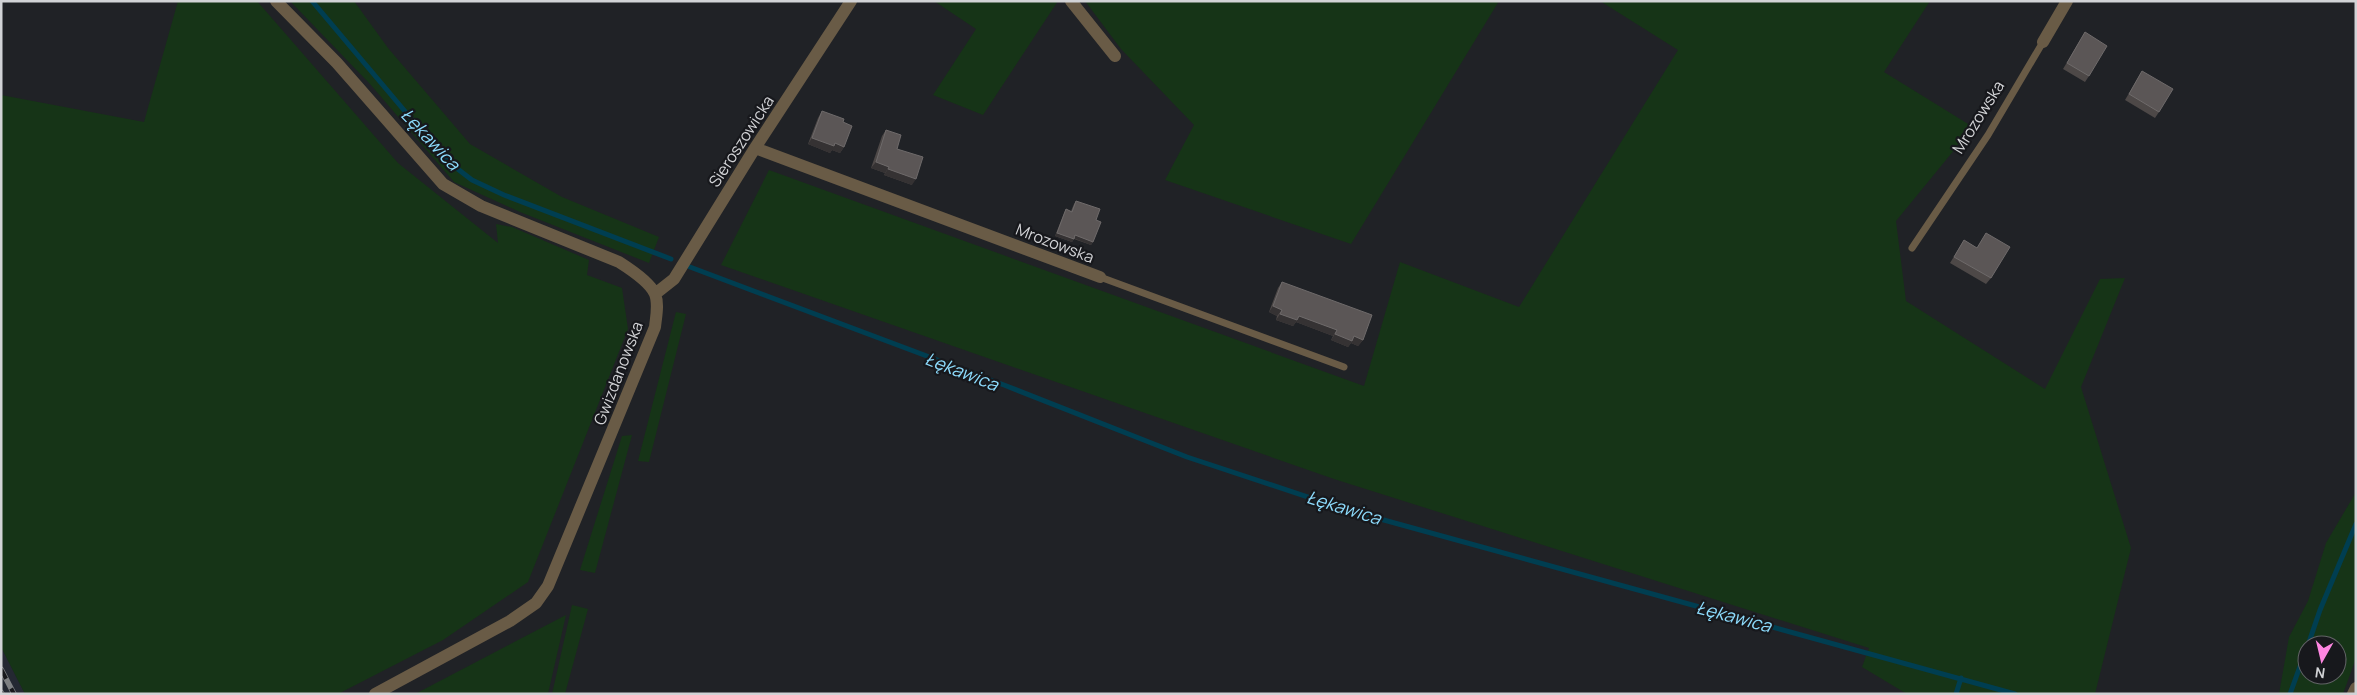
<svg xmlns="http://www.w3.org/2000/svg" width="2357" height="695" font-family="Manrope,sans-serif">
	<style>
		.built { fill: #242832 }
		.green { fill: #163417; fill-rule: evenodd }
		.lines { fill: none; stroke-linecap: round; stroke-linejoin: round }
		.stream { stroke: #003e51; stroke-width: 5 }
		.lane { stroke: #695b46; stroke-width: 7 }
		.street { stroke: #695b46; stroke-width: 12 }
		.rail-casing { stroke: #7e8083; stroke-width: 5.5 }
		.rail { stroke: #17181c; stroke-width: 4; stroke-dasharray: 11; stroke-linecap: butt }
		.wall { fill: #4d4847 }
		.shaded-wall { fill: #353233 }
		.building { fill: #5b5656; stroke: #6e6a6a }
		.labels { text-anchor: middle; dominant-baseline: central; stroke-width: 4.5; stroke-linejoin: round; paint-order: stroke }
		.street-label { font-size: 16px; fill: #d2d3d6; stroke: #17181c }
		.water-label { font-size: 18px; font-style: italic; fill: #8cdafb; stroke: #17181c }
	</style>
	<rect width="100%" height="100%" fill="#202226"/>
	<path class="built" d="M1 647 25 694H1Z"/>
	<path class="green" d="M178 1H257L398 163 498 243 496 224 512 227 589 260 587 275 622 288 628 329 528 582 443 640 338 694H25L1 647V95L144 122Z
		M290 1H354L388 48 470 144 562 197 659 237 649 263 520 212 454 182 370 84Z
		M934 1H1058L983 115 933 95 976 29Z
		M1085 1H1499L1351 244 1165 180 1194 125 1121 49Z
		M1600 1H1930L1884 72 1973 127 1896 221 1906 301 2045 389 2100 279 2125 278 2081 387 2131 548 2095 694H1907L1862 667 1869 648 1334 479 721 265 769 170 1364 386 1400 262 1519 307 1678 50Z
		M676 312 686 314 649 462 638 461Z
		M632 435 595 573 580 570 622 436Z
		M2356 492V658L2343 694H2279L2289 637 2308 601 2326 543ZM2307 645H2337V675H2307Z
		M572 605 588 609 565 694H552Z
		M566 615 548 694H415Z"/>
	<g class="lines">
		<path class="stream" d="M312 1 446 160 472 180 504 195 671 259
			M690 267 1004 385 1187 457 1344 509 2015 694
			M2308 645 2320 610 2356 524
			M1956 694 1961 678
			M2290 694 2307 647"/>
		<path class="lane" d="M1912 248 1988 135 2043 42
			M1100 277 1344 367"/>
		<path class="street" d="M276 1 337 63 443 184 481 206 619 262C630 269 650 282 655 294 659 304 656 317 655 327L548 586 536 603 510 621 375 694
			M1071 1 1115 56
			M2043 42 2067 1
			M755 148 1100 277
			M655 294 674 279 755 148 851 1
			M2353 694 2356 688"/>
		<defs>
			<path id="rail" d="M1 669 14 694
				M1 692 2 694"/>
		</defs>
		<use href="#rail" class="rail-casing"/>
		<use href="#rail" class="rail"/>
	</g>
	<path class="wall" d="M2085 32 2089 76 2085 82 2063 69Z
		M2142 71 2159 112 2155 118 2125 100Z
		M822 111 843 122 844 147 840 153 832 150 830 153 808 144 818 118Z
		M886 130 897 149 912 185 884 175 885 173 871 168 882 136Z
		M1076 201 1096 220 1093 242 1091 245 1074 239 1072 242 1055 236 1064 213 1066 209 1071 211 1074 204Z
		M1986 233 1991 278 1986 284 1950 263 1964 240 1977 248Z
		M1282 282 1363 340 1358 346 1351 343 1348 347 1331 340 1333 336 1296 322 1293 326 1276 320 1277 316 1269 312 1278 288Z"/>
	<path class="shaded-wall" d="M812 138 835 143 844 147 840 153 832 150 830 153 808 144Z
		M876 162 889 167 885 173 871 168Z
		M888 169 916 179 912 185 884 175Z
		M1057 233 1074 239 1072 242 1055 236Z
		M1075 235 1093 242 1091 245 1073 238Z
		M1273 306 1282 310 1277 316 1269 312Z
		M1280 314 1299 316 1337 330 1333 336 1296 322 1293 326 1276 320Z
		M1335 334 1354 336 1363 340 1358 346 1351 343 1348 347 1331 340Z"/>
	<path class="building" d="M2085 32 2107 46 2089 76 2067 63Z
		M2142 71 2173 89 2159 112 2129 94Z
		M822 111 844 119 843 122 852 126 844 147 835 143 834 146 812 138Z
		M886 130 901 135 897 149 923 157 916 179 888 169 889 167 876 162Z
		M1076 201 1100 209 1096 220 1101 222 1093 242 1075 235 1074 239 1057 233 1066 209 1072 212Z
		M1986 233 2010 247 1991 278 1954 257 1964 240 1977 248Z
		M1282 282 1372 315 1363 340 1354 336 1352 341 1335 334 1337 330 1299 316 1297 320 1280 314 1282 310 1273 306Z"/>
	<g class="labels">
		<g class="street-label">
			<text transform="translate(1978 117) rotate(-58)">Mrozowska</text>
			<text transform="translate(741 141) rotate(-57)">Sieroszowicka</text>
			<text transform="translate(1055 243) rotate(21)">Mrozowska</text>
			<text transform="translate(618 373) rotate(-69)">Gwizdanowska</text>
		</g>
		<g class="water-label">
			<text transform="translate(431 139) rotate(47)">Łękawica</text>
			<text transform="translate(962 371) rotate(21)">Łękawica</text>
			<text transform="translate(1344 507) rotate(17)">Łękawica</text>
			<text transform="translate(1734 616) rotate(15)">Łękawica</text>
		</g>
	</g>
	<rect width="2357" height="695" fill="none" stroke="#d2d3d6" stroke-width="5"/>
	<g transform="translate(2322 660) rotate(188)"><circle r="24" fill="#17181c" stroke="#626366"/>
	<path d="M0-4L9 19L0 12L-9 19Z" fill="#fe86e1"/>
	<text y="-8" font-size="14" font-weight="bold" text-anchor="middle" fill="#d2d3d6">N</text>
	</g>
</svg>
